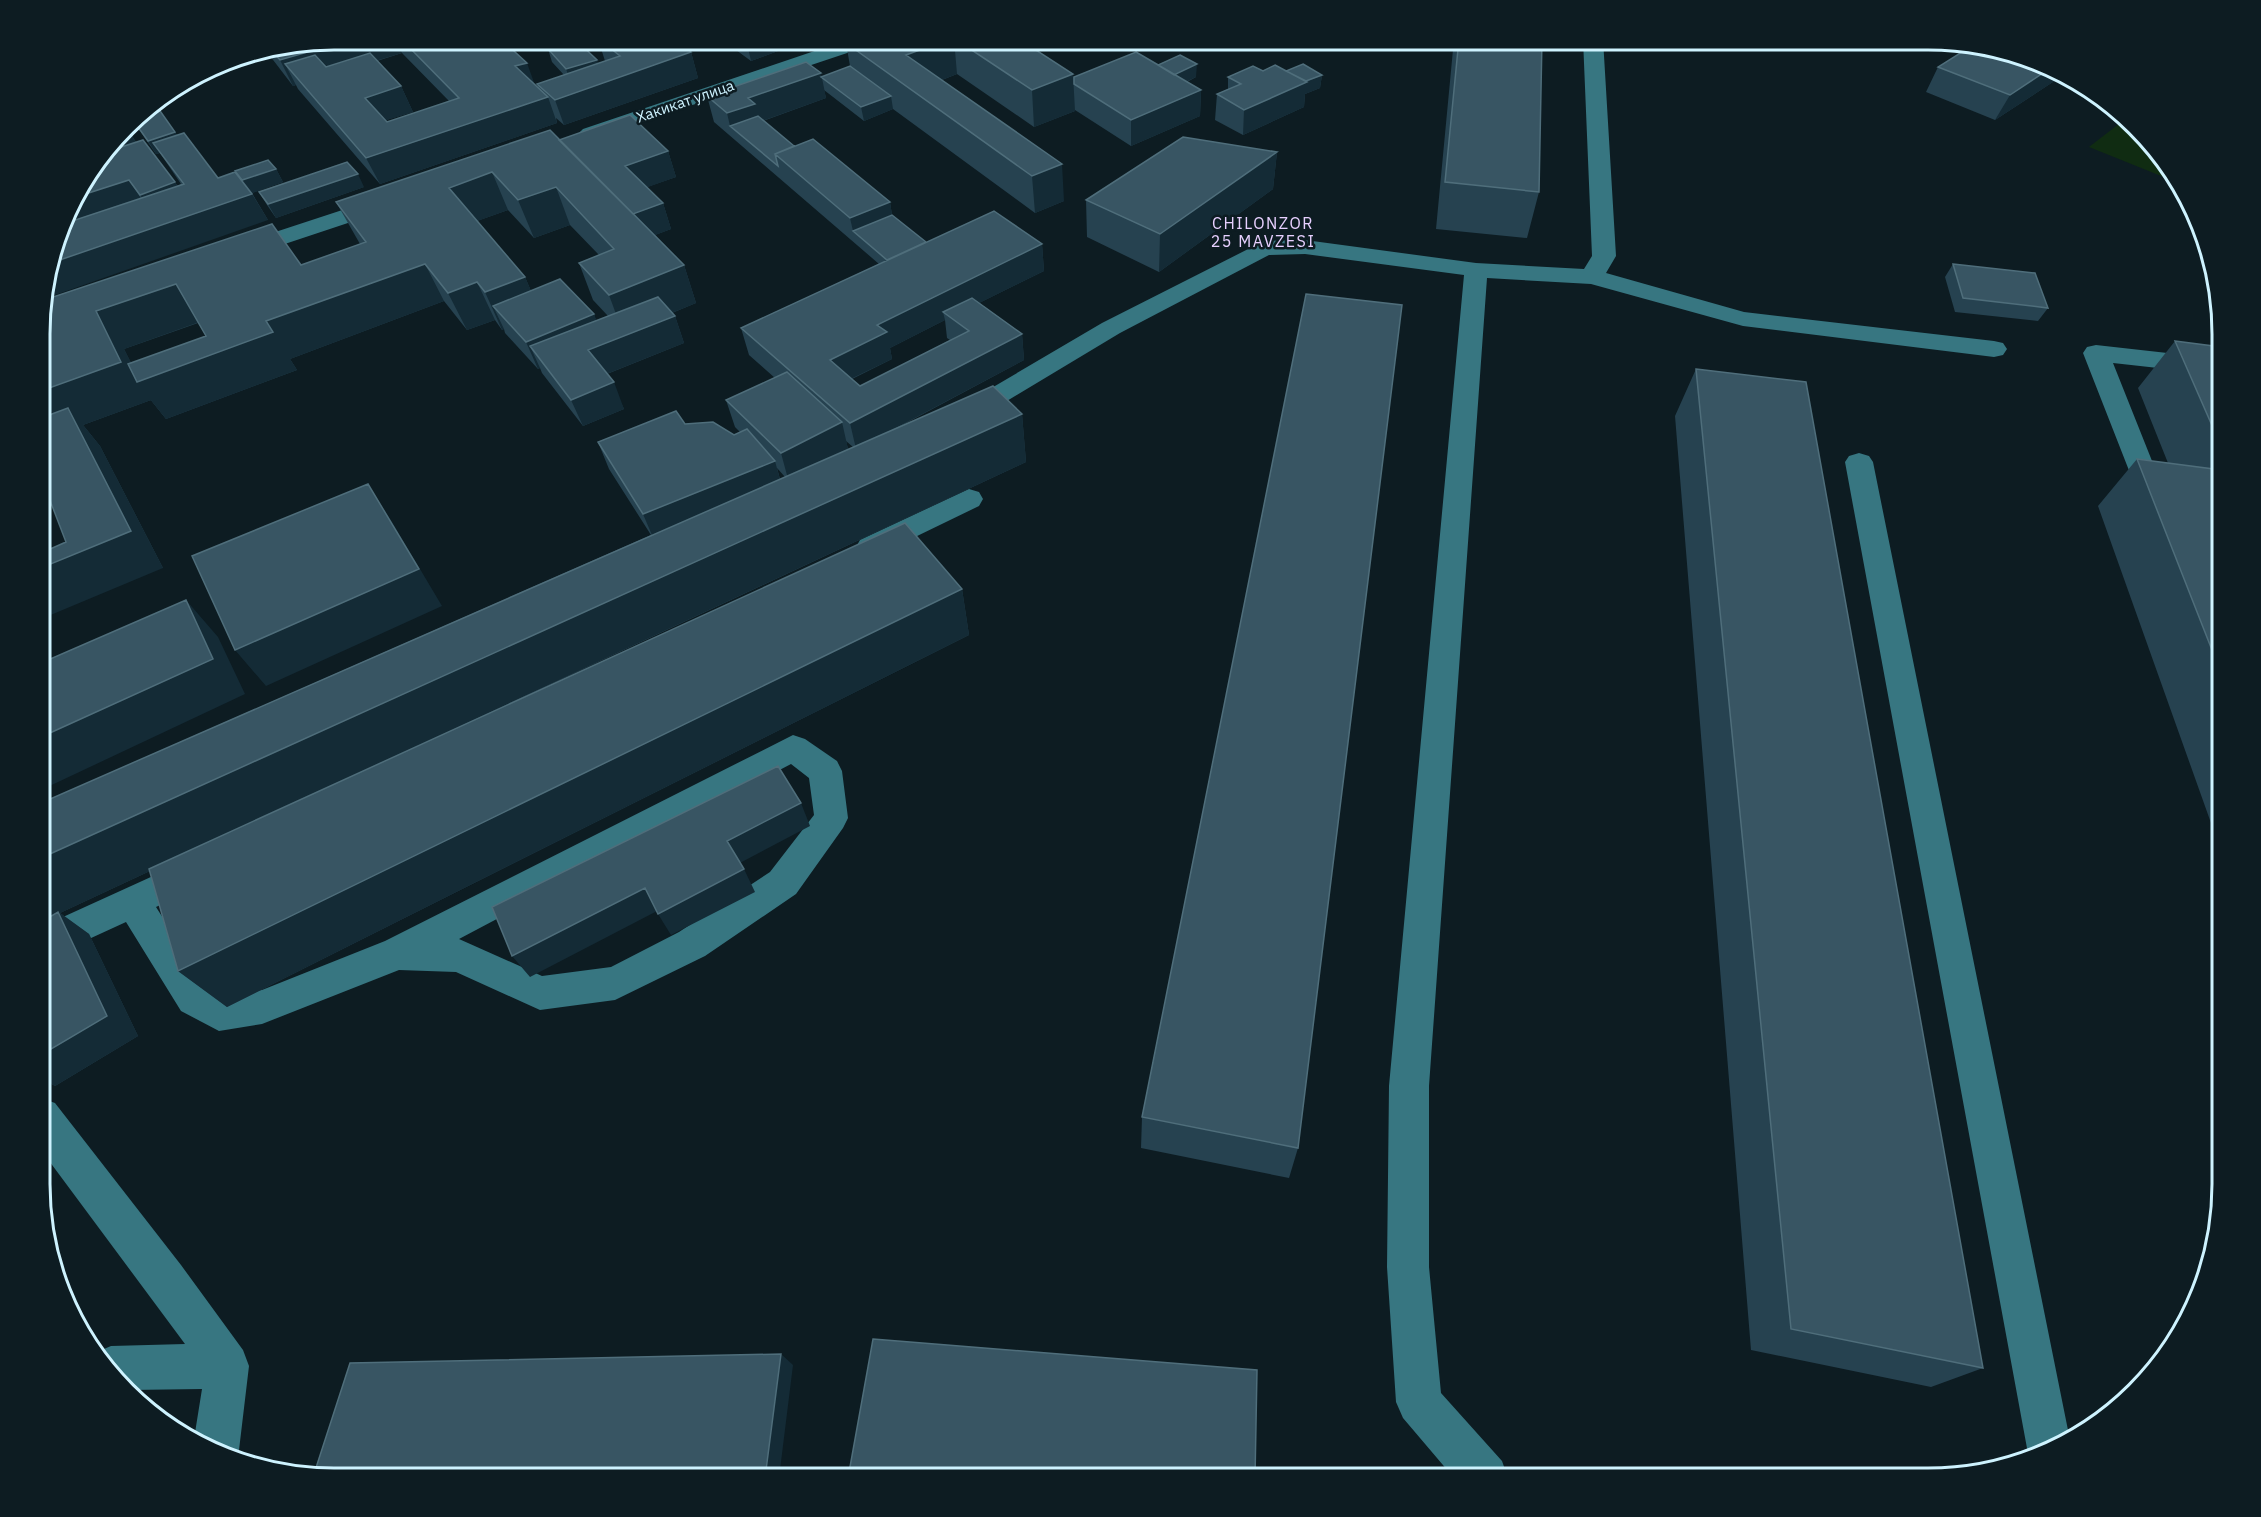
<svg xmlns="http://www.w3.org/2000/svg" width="2261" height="1517" font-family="'IBM Plex Sans',sans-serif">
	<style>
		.green { fill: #102c12 }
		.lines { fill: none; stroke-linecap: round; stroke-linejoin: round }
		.minor { fill: #377681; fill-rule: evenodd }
		.wall { fill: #264250; fill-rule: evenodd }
		.shaded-wall { fill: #142b36 }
		.building { fill: #385563; stroke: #4f6e7b; stroke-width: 1.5 }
		.labels { text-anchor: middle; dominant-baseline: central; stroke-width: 5; stroke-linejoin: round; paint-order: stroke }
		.far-street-label { font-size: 15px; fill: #cef3ff; stroke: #0d1c22 }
		.far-neighbourhood-label { font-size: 16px; letter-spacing: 1.5px; fill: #e7d0ff; stroke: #0d1c22 }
		.rim { fill: none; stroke: #cef3ff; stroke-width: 3 }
	</style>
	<rect width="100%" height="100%" fill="#0d1c22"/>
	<path class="green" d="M2124 120 2181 184 2089 147Z"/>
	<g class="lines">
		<path class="minor" d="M850 39H880L877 43 597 137H583L579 133 583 129Z
			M1583 39H1603L1616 256 1606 273 1744 312 1994 341 2003 343 2007 349 2003 355 1994 357 1743 326 1591 284 1487 278 1429 1086V1267L1441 1393 1502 1461 1508 1478H1454L1403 1418 1396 1402 1387 1267 1389 1086 1464 275 1305 254 1269 255 1120 333 972 422 963 425 954 422 950 416 954 410 1102 323 1264 241 1305 240 1476 263 1584 269 1592 256Z
			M385 196 393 198 396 203 393 208 246 257H230L226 252 230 247Z
			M2096 345 2221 359V375L2113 363 2160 481 2221 489V509L2139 496 2083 353 2087 347Z
			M1859 453 1869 456 1873 462 2070 1440 2058 1448 2029 1459 1845 462 1849 456Z
			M969 489 979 492 983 499 979 506 880 554 870 557 860 554 856 547 860 540Z
			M793 735 805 739 837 761 842 771 848 818 843 828 796 894 705 956 615 1000 540 1010 456 972 399 970 262 1024 219 1031 181 1011 126 922 41 961V927L197 856 209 860 215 871 209 882 156 907 207 987 222 995 262 990 385 941ZM791 764 809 778 814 815 770 872 679 932 611 967 542 976 459 939Z
			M41 1098 55 1103 181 1265 243 1350 249 1366 239 1450 235 1460 194 1439 202 1389 130 1390 97 1352 111 1346 185 1344 41 1150Z"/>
	</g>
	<path class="wall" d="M333 39H509L513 50 536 86 538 88 537 84 564 75 552 62 548 49 598 63 605 61 598 39H702L682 46 691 52 698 78 564 125 556 118 557 123 380 184 298 89 296 85 293 86 267 52ZM402 53 449 101 387 122 386 120 413 112 401 86 377 61Z
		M721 39H776L778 51 751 61Z
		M858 39H1051L1031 47 1074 77 1158 65 1196 77 1187 82 1201 90 1200 116 1131 146 1075 110V111L1034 127 957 74 942 80 1064 201 1035 213 893 109 864 121 824 90 826 98 763 121 794 146 890 202 892 215 926 242 1042 244 1044 271 979 303 1022 334 1024 360 895 429 1022 414 1026 462 440 736 962 589 969 635 227 1007 178 971 150 871 60 913 89 934 138 1036 55 1086 41 1078V803L651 535 609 469 598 442 685 424 734 435 740 432 735 427 726 400 775 378 749 355 741 328 879 264 714 122 707 96 821 73V77L850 66 846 43ZM945 320 947 338 950 340 860 386 852 379 892 359 890 348ZM846 441 853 447 848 449ZM777 468 785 477 780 479Z
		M1454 39H1542L1539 192 1527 238 1436 229Z
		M2023 55 2062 76 1995 120 1926 92 1938 67Z
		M1263 71H1286L1322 75 1320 88 1305 94 1304 107 1243 135 1215 120 1217 94 1228 89V77Z
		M156 109 177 135 218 178 276 169 283 182 252 193 268 220 69 203 127 128 136 142 178 186 181 184 160 153 156 154 136 125H134Z
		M559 140 668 151 676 177 647 187 663 203 671 229 655 235 684 265 696 303 672 313 675 316 684 343 607 374 624 409 583 426 542 373 540 368 538 369 505 333 504 329 502 330 495 320 467 330 444 301 290 359 297 370 166 419 150 399 151 400 83 425 100 446 163 568 66 542 41 301 301 265 360 244 336 202ZM508 210 534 238 570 225 599 255 579 263 593 300 608 316 596 321 594 314 531 291 525 277 477 221ZM198 323 206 336 131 363 124 349Z
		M1277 152 1273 189 1159 272 1087 237 1086 200Z
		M364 187 276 218 267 205 259 192Z
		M1953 264 2048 308 2038 321 1955 312 1945 277Z
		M2175 341 2221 347V851L2098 506 2137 459 2168 463 2138 388Z
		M1696 369 1983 1368 1931 1387 1751 1350 1675 416Z
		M1142 1117 1298 1148 1289 1178 1141 1148Z"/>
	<path class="shaded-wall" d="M353 39H396L402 53 302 83 285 64 296 85 293 86 280 60Z
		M501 39H509L518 62Z
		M661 39H702L664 52Z
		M746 39H776L778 51 751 61Z
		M950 39H954L957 74 913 91 906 55Z
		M995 39H1051L997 59Z
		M691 52 698 78 564 125 555 100Z
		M597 60 601 73 571 82 566 69Z
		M527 63 536 88 515 66Z
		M1197 64 1196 77 1171 89 1172 76Z
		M2049 69 2062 76 1995 120 2010 95Z
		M821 73 826 98 759 122 730 126 727 113 748 98Z
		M1073 74 1075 111 1034 127 1032 90Z
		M1322 75 1320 88 1305 94 1304 107 1243 135 1244 110Z
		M401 86 413 112 377 123 365 98Z
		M1201 90 1200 116 1131 146V120Z
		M891 96 893 109 864 121 861 107Z
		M548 97 557 123 380 184 366 158Z
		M153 103 161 117 133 120 139 112Z
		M127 128 146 158 90 176Z
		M175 132 183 145 153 143 160 153 156 154 148 141Z
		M668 151 676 177 634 192 625 166Z
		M1277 152 1273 189 1159 272 1160 234Z
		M1062 164 1064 201 1035 213 1032 176Z
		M276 169 283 182 250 194 242 180Z
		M492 172 508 210 466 225 449 188Z
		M358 174 364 187 276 218 268 204Z
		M129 180 146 206 59 236 69 203 73 198Z
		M175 182 192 209 157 221 140 195Z
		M556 187 570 225 534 238 518 200Z
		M252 194 268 220 41 300V295L51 263Z
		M890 202 894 228 853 231 850 218Z
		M663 203 671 229 637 242 628 216Z
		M1042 244 1044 271 951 317 943 312 945 320 890 348 892 359 836 386 830 360 877 325Z
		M425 264 444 301 290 359 297 370 166 419 150 399 151 400 83 425 100 446 163 568 41 619V568L131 531 68 431 41 400V391L96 311 176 284 202 321 124 349 140 380 266 321Z
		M684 265 696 303 623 333 609 295Z
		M525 277 541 314 493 306 504 329 502 330 485 292Z
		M477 282 495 320 467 330 448 293Z
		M594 314 604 340 530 346 540 368 538 369 526 342Z
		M675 316 684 343 599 377 588 350Z
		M1022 334 1024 360 856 449 850 423Z
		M614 382 624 409 583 426 571 400Z
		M1022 414 1026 462 60 913 89 934 138 1036 55 1086 41 1078V858Z
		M842 422 848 449 788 479 781 453Z
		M775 461 782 487 654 540 643 514Z
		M41 465 56 499 41 519Z
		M368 484 392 522 442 606 266 686 235 650Z
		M962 589 969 635 227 1007 178 971Z
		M186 600 218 637 245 694 41 790V737Z
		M801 803 810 826 738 864 727 841Z
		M744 869 755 892 671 935 658 914Z
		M645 888 659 910 530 977 512 956Z
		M781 1354 793 1365 779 1478H765Z"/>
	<path class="building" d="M333 39H353L280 60 272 51Z
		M401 39H501L527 63 515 66 548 97 366 158 285 64 315 55 326 67 370 53 401 86 365 98 387 122 459 98Z
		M599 39H673L691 52 555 100 537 84 620 56Z
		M858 39H950L906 55 1062 164 1032 176 846 43Z
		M955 39H1019L1073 74 1032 90Z
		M1459 39H1542L1539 192 1445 182Z
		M577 41 597 60 566 69 548 49Z
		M1973 45 2023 55 2049 69 2010 95 1938 67Z
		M1136 52 1201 90 1131 120 1074 84V77Z
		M1180 55 1197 64 1174 75 1158 65Z
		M806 62 821 73 748 98 755 104 727 113 707 96Z
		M1303 64 1322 75 1306 81 1286 71Z
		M1275 65 1307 82 1244 110 1217 94 1241 84 1228 77 1253 66 1263 71Z
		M850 66 891 96 861 107 821 77Z
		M158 108 175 132 148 141 133 120 137 114Z
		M630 115 668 151 625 166 663 203 633 214 559 140Z
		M758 116 794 146 775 154 778 166 730 126Z
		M550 130 684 265 609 295 579 263 614 249 556 187 518 200 492 172 449 188 525 277 485 292 477 282 448 293 425 264 266 321 273 332 137 382 128 364 206 336 176 284 96 311 121 362 41 391V301L272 224 301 265 366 242 336 202Z
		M184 133 218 178 235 172 252 194 51 263 63 224 184 184 153 143Z
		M1183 137 1277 152 1160 234 1086 200Z
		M813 139 890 202 850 218 775 154Z
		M143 140 175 182 140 195 129 180 73 198 109 151Z
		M268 160 276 169 242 180 235 171Z
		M347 162 358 174 268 204 259 192Z
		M994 211 1042 244 877 325 887 332 830 360 860 386 969 331 943 312 972 298 1022 334 850 423 741 328Z
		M892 215 926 242 887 260 853 231Z
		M1953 264 2035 273 2048 308 1963 298Z
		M560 279 594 314 526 342 493 306Z
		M1306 294 1402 305 1298 1148 1142 1117Z
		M658 297 675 316 588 350 614 382 571 400 530 346Z
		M2175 341 2221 347V431L2214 430Z
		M1696 369 1806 382 1983 1368 1791 1329Z
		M787 372 842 422 781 453 726 400Z
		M993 386 1022 414 41 858V803Z
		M68 408 131 531 41 568V553L66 542 41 477V418Z
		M676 411 685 424 713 422 734 435 747 429 775 461 643 514 598 442Z
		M2137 459 2221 470V673Z
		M368 484 419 569 235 650 192 556Z
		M905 523 962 589 178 971 149 869Z
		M186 600 213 659 41 737V663Z
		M778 766 801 803 727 841 744 869 658 914 645 888 512 956 492 907Z
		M58 912 107 1016 41 1055V922Z
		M873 1339 1257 1370 1255 1478H848Z
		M781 1354 765 1478 313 1477 350 1363Z"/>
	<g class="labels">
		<g class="far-street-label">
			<text transform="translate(685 101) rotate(-19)">Хакикат улица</text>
		</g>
		<g class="far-neighbourhood-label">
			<text x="1263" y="223">CHILONZOR<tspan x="1263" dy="18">25 MAVZESI</tspan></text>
		</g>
	</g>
	<path d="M0 0H2261V1517H0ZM334 50H1928A284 284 0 0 1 2212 334V1184A284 284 0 0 1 1928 1468H334A284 284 0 0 1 50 1184V334A284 284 0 0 1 334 50Z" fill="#0d1c22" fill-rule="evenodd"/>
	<path class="rim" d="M334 50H1928A284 284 0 0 1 2212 334V1184A284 284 0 0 1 1928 1468H334A284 284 0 0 1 50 1184V334A284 284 0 0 1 334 50Z"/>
</svg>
